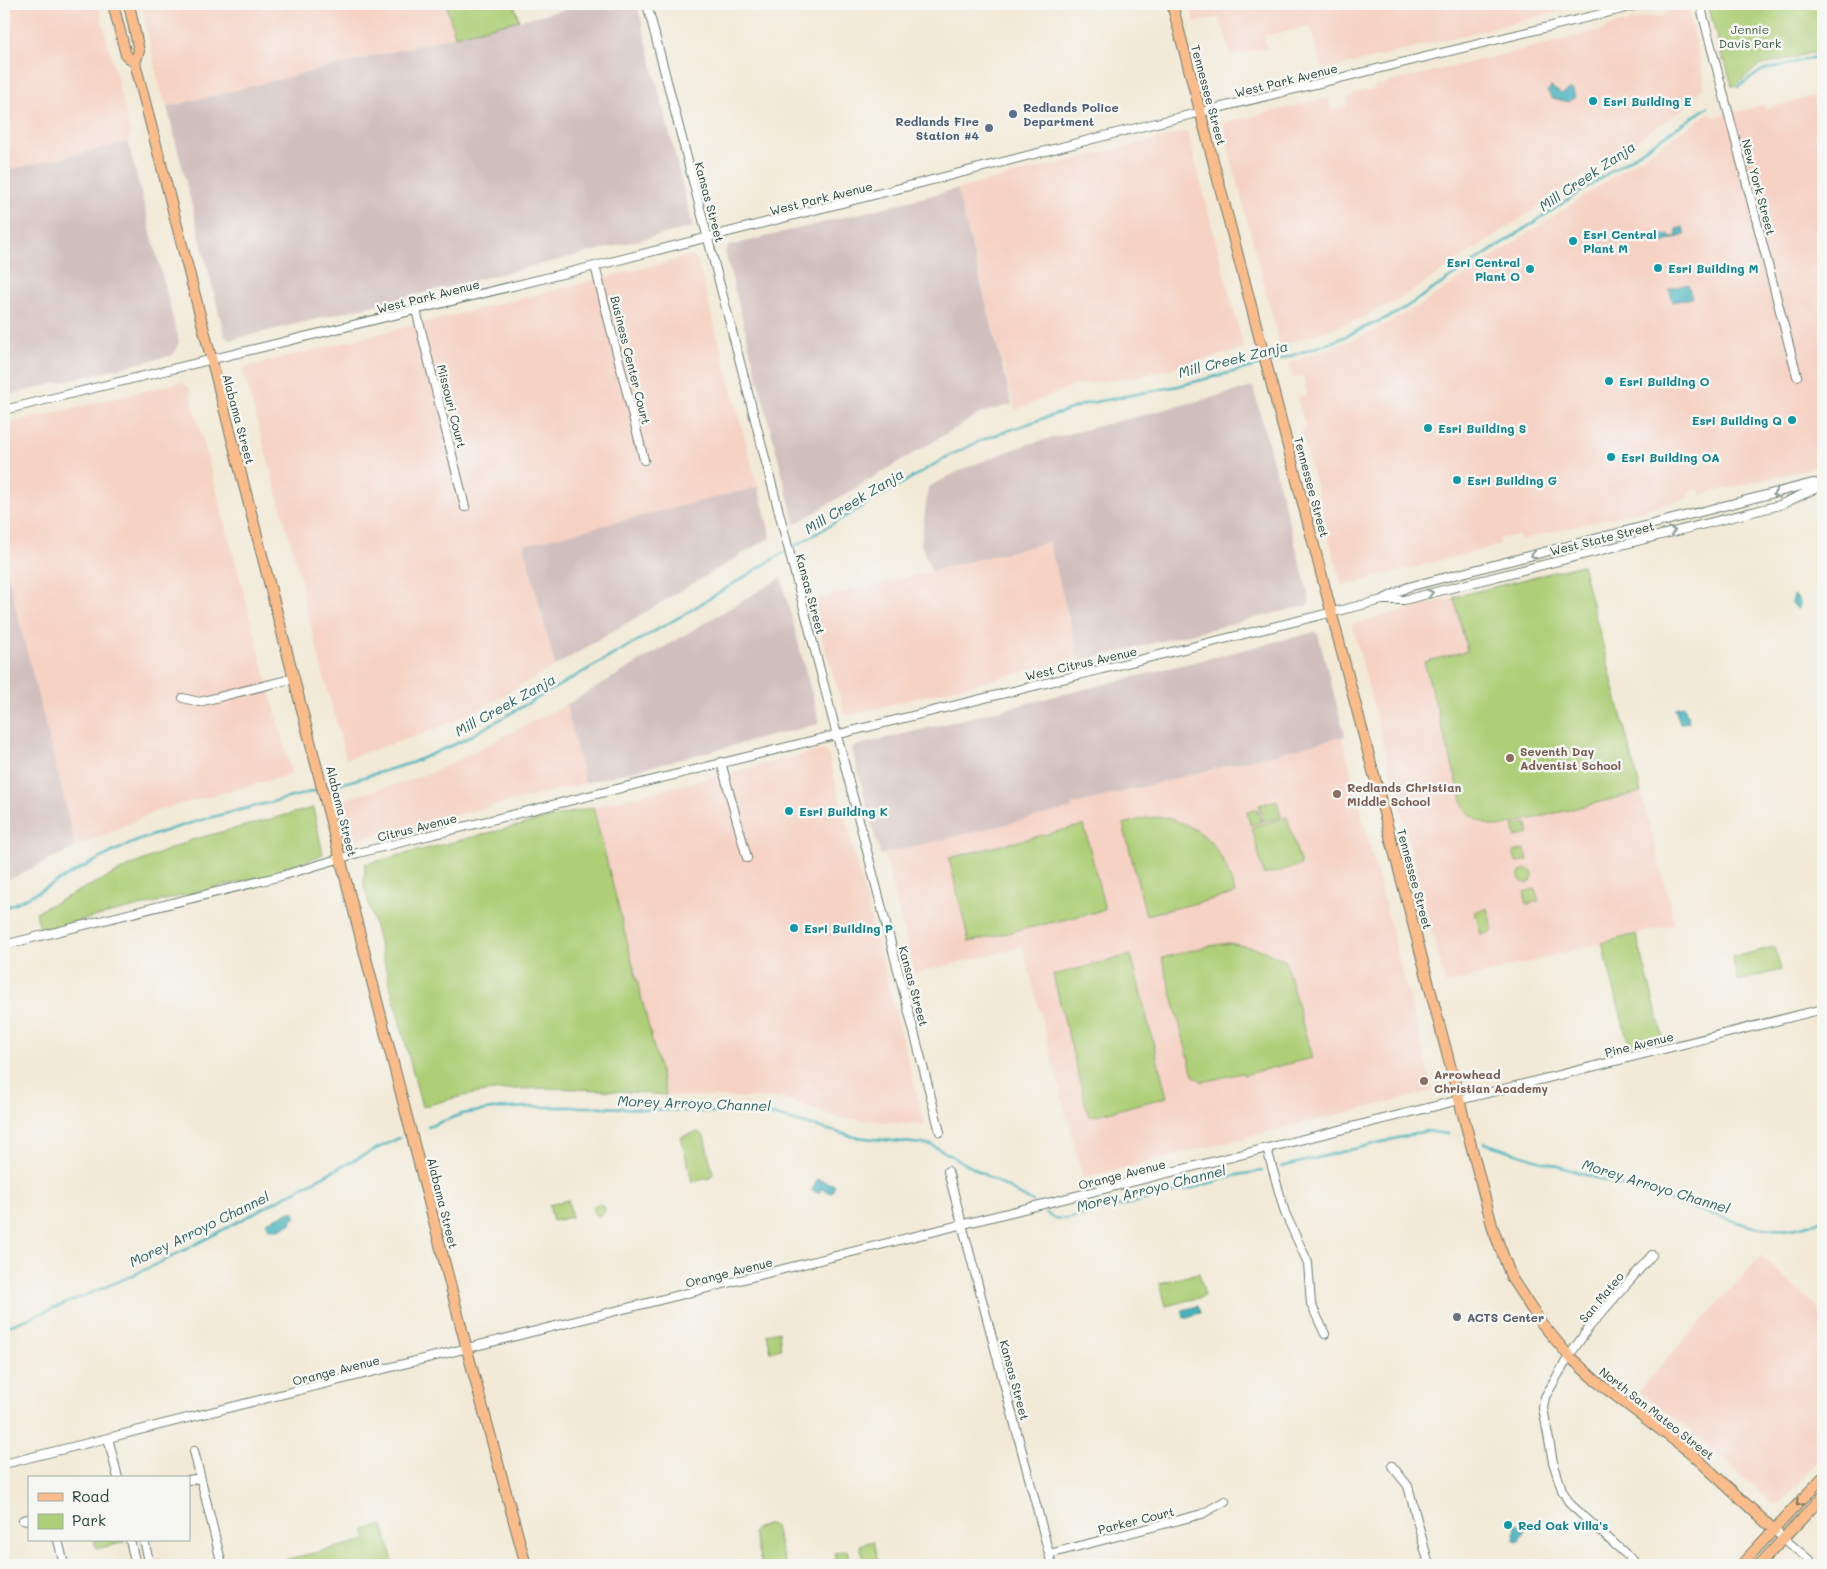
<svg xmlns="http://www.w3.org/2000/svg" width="1827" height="1569" font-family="Mali,sans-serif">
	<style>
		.built { fill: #f6d2c4 }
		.industrial { fill: #d1bfbe }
		.green { fill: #aecf78; stroke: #668656 }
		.water { fill: #44b3be; stroke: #327879 }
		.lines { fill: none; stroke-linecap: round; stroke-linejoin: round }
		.stream { stroke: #44b3be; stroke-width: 2.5 }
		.minor-casing { stroke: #697a6d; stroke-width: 10 }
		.major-casing { stroke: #697a6d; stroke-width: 12 }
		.minor { stroke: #fff; stroke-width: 8 }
		.major { stroke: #f9bc8a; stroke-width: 10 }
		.oneway { stroke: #8f9e9a }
		.oneway2 { stroke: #81765b }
		.culture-dot { fill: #0f9aa8; stroke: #f6f6f2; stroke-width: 2 }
		.service-dot { fill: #5c6f8a; stroke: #f6f6f2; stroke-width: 2 }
		.education-dot { fill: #8d6e63; stroke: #f6f6f2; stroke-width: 2 }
		.worship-dot { fill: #6b7280; stroke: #f6f6f2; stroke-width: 2 }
		.labels { text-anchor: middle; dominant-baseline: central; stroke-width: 5; stroke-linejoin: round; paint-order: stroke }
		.park-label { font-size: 12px; fill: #3c5a42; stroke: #f6f6f2 }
		.street-label { font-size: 12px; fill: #1f3d34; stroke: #f6f6f2 }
		.culture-label { font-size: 12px; font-weight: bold; fill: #0d838f; stroke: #f6f6f2; text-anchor: start }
		.service-label { font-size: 12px; font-weight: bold; fill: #4e5e75; stroke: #f6f6f2; text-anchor: start }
		.education-label { font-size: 12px; font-weight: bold; fill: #785e54; stroke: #f6f6f2; text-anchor: start }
		.worship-label { font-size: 12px; font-weight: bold; fill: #5b616d; stroke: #f6f6f2; text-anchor: start }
		.water-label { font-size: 14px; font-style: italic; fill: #2a605d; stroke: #f6f6f2 }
	</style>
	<rect width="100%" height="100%" fill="#f6f6f2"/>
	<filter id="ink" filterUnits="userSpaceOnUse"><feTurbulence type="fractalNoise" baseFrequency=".02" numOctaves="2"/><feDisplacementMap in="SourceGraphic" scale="10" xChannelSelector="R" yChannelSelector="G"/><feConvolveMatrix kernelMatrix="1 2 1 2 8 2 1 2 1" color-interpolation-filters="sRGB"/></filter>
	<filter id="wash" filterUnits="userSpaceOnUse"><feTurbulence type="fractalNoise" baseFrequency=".0096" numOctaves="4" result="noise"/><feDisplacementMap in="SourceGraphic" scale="20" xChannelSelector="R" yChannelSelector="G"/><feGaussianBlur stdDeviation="1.12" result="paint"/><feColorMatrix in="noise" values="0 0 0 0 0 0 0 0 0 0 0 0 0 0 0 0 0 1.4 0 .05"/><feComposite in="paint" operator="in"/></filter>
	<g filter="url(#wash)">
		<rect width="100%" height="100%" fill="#f2ead7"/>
		<path class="built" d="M4 4H98L131 134 128 142 4 171Z
			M141 4H446L455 36 167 107 159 85Z
			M1190 4H1588L1322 71 1310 26 1264 36 1267 48 1231 56 1220 17 1195 23Z
			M1682 6 1688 9 1704 78 1703 79 1704 87 1680 111 1402 298 1359 319 1280 346 1231 159 1224 123 1329 98 1332 110 1348 106 1347 98 1353 97V94L1375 89 1374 86 1607 29V27L1646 17 1663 16 1673 8Z
			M1823 94V465L1701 495 1699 489 1688 491 1689 498 1520 540 1518 535 1499 539 1500 545 1342 586 1301 430 1306 429 1297 397 1307 394 1303 376 1293 378 1289 363 1370 333 1428 300 1710 112 1714 117 1764 105 1765 109Z
			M1186 132 1188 134 1244 349 1138 377 1075 385 1015 410 957 189Z
			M691 256 697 260 758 487 524 545 555 666 479 709 431 731 346 759 304 601 303 587 243 371 246 367Z
			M182 382 189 388 292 774 162 809 76 847 4 560V425Z
			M1049 542 1079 658 849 715 845 714 811 601Z
			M1582 565 1675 924 1446 984 1352 624Z
			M566 705 585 783 359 839 354 836 344 799 405 782 440 769Z
			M1342 737 1433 1091 1083 1178 1023 947 915 973 884 854 1071 808V805Z
			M822 750 828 753 925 1126 841 1118 784 1099 666 1095 593 807Z
			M1761 1256 1823 1313V1456L1780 1504 1774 1505 1698 1436 1638 1391Z"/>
		<path class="industrial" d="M586 4H637L693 227 231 340 225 337 167 107Z
			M128 142 179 342 173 355 4 396V171Z
			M957 189 1012 404 981 413 795 524 725 252 729 246Z
			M1253 387 1310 600 1308 605 1080 661 1049 542 931 571 921 544 928 487 963 469 1025 445Z
			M758 487 771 537 555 666 524 545Z
			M4 560 76 847 4 882Z
			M781 578 819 720 818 724 585 783 566 705Z
			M1315 632 1318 634 1345 736 1071 805 1072 808 880 855 852 749 855 746Z"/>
		<path class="green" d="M446 4H514L519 20 455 36Z
			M1708 4H1823V50L1758 66 1737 85 1732 86 1725 60 1723 61Z
			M1582 565 1641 792 1499 827C1484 824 1473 820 1464 807L1424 662 1467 651 1454 597Z
			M1277 800 1281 817 1263 821 1259 805Z
			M593 807 666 1095C607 1090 536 1084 478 1093 459 1096 440 1102 422 1107L364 885 365 864Z
			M313 808 323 854 281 872 40 930 36 912 132 865 191 840Z
			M1257 809 1261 822 1250 825 1247 812Z
			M1162 817C1207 826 1224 852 1235 894L1146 915 1123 824 1146 818Z
			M1287 817 1301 865 1264 875 1252 827Z
			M1527 823 1529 834 1516 837 1513 826Z
			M1084 825 1105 910 969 942 949 858Z
			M1525 849 1528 860 1517 863 1513 852Z
			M1519 876a7 7 0 1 1 14 0a7 7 0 1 1-14 0Z
			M1535 889 1539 901 1527 904 1524 892Z
			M1487 908 1493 931 1481 935 1475 912Z
			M1636 934 1663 1037 1629 1046 1602 943Z
			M1229 943 1259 949 1285 960 1312 1058 1243 1075 1242 1073 1203 1082 1193 1075 1162 958 1208 946Z
			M1775 947 1781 970 1738 981 1732 957Z
			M1131 955 1167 1097 1089 1117 1053 975Z
			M698 1132 704 1136 713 1173 710 1178 692 1182 681 1137Z
			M568 1200 572 1217 553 1221 549 1205Z
			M593 1210a6 6 0 1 1 12 0a6 6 0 1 1-12 0Z
			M1199 1273 1205 1296 1166 1306 1160 1283Z
			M779 1331 781 1349 771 1352 767 1334Z
			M771 1524 775 1527 785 1565H762L753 1533 756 1528Z
			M383 1525 394 1565H264L367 1540 364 1530Z
			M94 1540H125V1542L96 1549Z
			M873 1541 879 1565H865L860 1545Z
			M847 1550 851 1565H837L834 1553Z"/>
		<path class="water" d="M1551 87 1562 94 1570 89 1573 90 1575 97 1569 102 1552 98 1547 91Z
			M1683 227 1685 235 1662 243 1660 236 1669 234 1670 238 1677 236 1676 229Z
			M1688 284 1692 298 1673 302 1669 289Z
			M1794 595 1799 599 1800 605 1798 610 1792 603Z
			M1684 706 1689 721 1680 724 1675 708Z
			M817 1179 835 1185 832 1193 821 1189 819 1193 812 1191Z
			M293 1211 296 1217 291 1220 292 1223 280 1229H269L266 1222Z
			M1198 1306 1200 1313 1184 1318 1182 1310Z
			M1516 1524 1523 1526V1529L1526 1530 1520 1541 1514 1540Z"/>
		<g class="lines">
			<path class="stream" d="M1738 87 1761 71 1823 55
				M1270 363 1335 341 1397 313 1708 107
				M324 789 411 763 462 741 683 615 778 556 947 457 984 439 1085 404 1178 386 1264 364
				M4 908C51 889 92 858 140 840 198 818 259 806 319 790
				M428 1127 462 1114 492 1109 527 1107H600L772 1115 855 1137 932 1145 1033 1202
				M1484 1143 1750 1226C1779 1231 1796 1232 1823 1219
				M1281 1167 1426 1131 1448 1134
				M1046 1213 1054 1218 1067 1219 1197 1187 1232 1176 1262 1171
				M4 1328C57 1307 110 1287 161 1262 241 1222 318 1176 399 1138"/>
		</g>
	</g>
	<g filter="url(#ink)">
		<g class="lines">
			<defs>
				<path id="minor" d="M647 4 940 1132
					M1700 4 1797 376
					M595 266 644 460
					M416 310 465 507
					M4 410 595 266 1128 130 1642 4
					M1384 599 1408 587 1813 483 1823 484
					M183 698 199 702 295 678
					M721 762 747 858
					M4 945 281 876 358 853 1382 600H1404L1780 505 1823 485
					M1267 1149 1285 1213 1308 1263 1311 1304 1325 1334
					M948 1171 1052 1565
					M108 1438 118 1478
					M194 1451 222 1565
					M4 1464 1823 1009
					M1392 1466 1408 1486 1429 1565
					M189 1480 200 1478
					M23 1520 29 1519
					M1774 1530 1815 1565
					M58 1540 64 1565
					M130 1540 136 1565
					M144 1540 150 1565
					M1049 1554 1202 1514 1225 1501
					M1638 1565 1570 1504 1562 1490 1553 1462 1543 1408 1545 1397 1569 1356 1590 1326 1652 1255"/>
				<path id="major" d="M113 4 126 55 135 63
					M129 4 139 51 135 63 470 1361 526 1565
					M1172 4 1493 1229 1512 1279 1539 1320 1569 1356 1596 1381 1691 1453 1774 1530
					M1741 1565 1823 1477
					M1759 1565 1823 1496"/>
			</defs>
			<use href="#minor" class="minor-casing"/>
			<use href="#major" class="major-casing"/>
			<use href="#minor" class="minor"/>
			<use href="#major" class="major"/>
		</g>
		<defs><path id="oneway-chevron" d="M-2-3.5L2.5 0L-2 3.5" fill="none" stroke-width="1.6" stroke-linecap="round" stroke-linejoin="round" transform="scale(1.25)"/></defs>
		<g class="oneway">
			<use href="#oneway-chevron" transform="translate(1776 494) rotate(164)"/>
			<use href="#oneway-chevron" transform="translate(1672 531) rotate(-14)"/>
			<use href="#oneway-chevron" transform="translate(1534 555) rotate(166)"/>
			<use href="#oneway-chevron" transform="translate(1430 593) rotate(-14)"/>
		</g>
		<use class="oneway2" href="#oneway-chevron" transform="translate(1799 1503) rotate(133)"/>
	</g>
	<g class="culture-dot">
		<circle cx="1593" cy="101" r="5"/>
		<circle cx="1573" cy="241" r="5"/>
		<circle cx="1658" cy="268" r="5"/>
		<circle cx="1530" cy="269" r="5"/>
		<circle cx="1609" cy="381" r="5"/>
		<circle cx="1792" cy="420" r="5"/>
		<circle cx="1428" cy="428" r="5"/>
		<circle cx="1611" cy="457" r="5"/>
		<circle cx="1457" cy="480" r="5"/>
		<circle cx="789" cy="811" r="5"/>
		<circle cx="794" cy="928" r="5"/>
		<circle cx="1508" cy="1525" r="5"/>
	</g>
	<g class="service-dot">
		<circle cx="1013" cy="114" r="5"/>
		<circle cx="989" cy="128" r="5"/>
	</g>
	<g class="education-dot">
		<circle cx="1510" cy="758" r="5"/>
		<circle cx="1337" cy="794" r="5"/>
		<circle cx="1424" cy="1081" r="5"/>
	</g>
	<circle class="worship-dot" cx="1457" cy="1317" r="5"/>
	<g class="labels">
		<g class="park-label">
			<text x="1750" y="29">Jennie<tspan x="1750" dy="14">Davis Park</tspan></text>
		</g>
		<g class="street-label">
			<text transform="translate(1286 80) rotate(-14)">West Park Avenue</text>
			<text transform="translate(1209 95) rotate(75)">Tennessee Street</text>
			<text transform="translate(1759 187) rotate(75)">New York Street</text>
			<text transform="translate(821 198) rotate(-14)">West Park Avenue</text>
			<text transform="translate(710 202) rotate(75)">Kansas Street</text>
			<text transform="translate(428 296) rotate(-14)">West Park Avenue</text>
			<text transform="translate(631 360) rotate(76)">Business Center Court</text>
			<text transform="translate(452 406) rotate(76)">Missouri Court</text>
			<text transform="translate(239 419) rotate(75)">Alabama Street</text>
			<text transform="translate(1312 487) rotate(75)">Tennessee Street</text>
			<text transform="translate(1602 538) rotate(-14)">West State Street</text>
			<text transform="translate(811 594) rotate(75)">Kansas Street</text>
			<text transform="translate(1081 663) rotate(-13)">West Citrus Avenue</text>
			<text transform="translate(342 811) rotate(76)">Alabama Street</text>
			<text transform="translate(417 827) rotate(-14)">Citrus Avenue</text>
			<text transform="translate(1415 879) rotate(75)">Tennessee Street</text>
			<text transform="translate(914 986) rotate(75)">Kansas Street</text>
			<text transform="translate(1639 1044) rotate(-14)">Pine Avenue</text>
			<text transform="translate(1122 1174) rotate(-14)">Orange Avenue</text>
			<text transform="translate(443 1203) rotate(76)">Alabama Street</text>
			<text transform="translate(729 1272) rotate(-14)">Orange Avenue</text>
			<text transform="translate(1601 1297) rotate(-50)">San Mateo</text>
			<text transform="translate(336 1370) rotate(-14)">Orange Avenue</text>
			<text transform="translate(1015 1380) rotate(75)">Kansas Street</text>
			<text transform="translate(1657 1413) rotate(38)">North San Mateo Street</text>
			<text transform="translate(1136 1520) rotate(-14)">Parker Court</text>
		</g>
		<g class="culture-label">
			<text x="1603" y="101">Esri Building E</text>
			<text x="1583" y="234">Esri Central<tspan x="1583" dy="14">Plant M</tspan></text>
			<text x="1520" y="262" text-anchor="end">Esri Central<tspan x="1520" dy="14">Plant O</tspan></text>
			<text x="1668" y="268">Esri Building M</text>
			<text x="1619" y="381">Esri Building O</text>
			<text x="1782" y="420" text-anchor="end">Esri Building Q</text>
			<text x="1438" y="428">Esri Building S</text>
			<text x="1621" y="457">Esri Building OA</text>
			<text x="1467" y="480">Esri Building G</text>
			<text x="799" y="811">Esri Building K</text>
			<text x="804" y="928">Esri Building P</text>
			<text x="1518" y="1525">Red Oak Villa's</text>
		</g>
		<g class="service-label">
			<text x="1023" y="107">Redlands Police<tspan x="1023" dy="14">Department</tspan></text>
			<text x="979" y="121" text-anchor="end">Redlands Fire<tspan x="979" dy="14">Station #4</tspan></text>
		</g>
		<g class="education-label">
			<text x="1520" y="751">Seventh Day<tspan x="1520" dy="14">Adventist School</tspan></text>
			<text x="1347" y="787">Redlands Christian<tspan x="1347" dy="14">Middle School</tspan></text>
			<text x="1434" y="1074">Arrowhead<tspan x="1434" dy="14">Christian Academy</tspan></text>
		</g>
		<g class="worship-label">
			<text x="1467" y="1317">ACTS Center</text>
		</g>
		<g class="water-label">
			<text transform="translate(1587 176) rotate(-34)">Mill Creek Zanja</text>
			<text transform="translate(1233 359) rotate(-14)">Mill Creek Zanja</text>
			<text transform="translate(854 501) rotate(-31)">Mill Creek Zanja</text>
			<text transform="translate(505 705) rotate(-29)">Mill Creek Zanja</text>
			<text transform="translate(694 1103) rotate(2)">Morey Arroyo Channel</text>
			<text transform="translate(1656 1186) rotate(17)">Morey Arroyo Channel</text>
			<text transform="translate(1151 1188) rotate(-14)">Morey Arroyo Channel</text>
			<text transform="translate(199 1229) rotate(-26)">Morey Arroyo Channel</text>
		</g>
	</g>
	<rect width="1827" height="1569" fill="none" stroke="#f6f6f2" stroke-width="20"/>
	<rect x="28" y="1476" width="162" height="65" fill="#f6f6f2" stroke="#a0aca6"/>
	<rect x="38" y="1493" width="25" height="8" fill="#f9bc8a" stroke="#a0aca6"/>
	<text x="72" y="1502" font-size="15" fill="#1f3d34">Road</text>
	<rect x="38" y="1514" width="25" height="15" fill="#aecf78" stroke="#a0aca6"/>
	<text x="72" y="1526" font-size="15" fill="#1f3d34">Park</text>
</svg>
